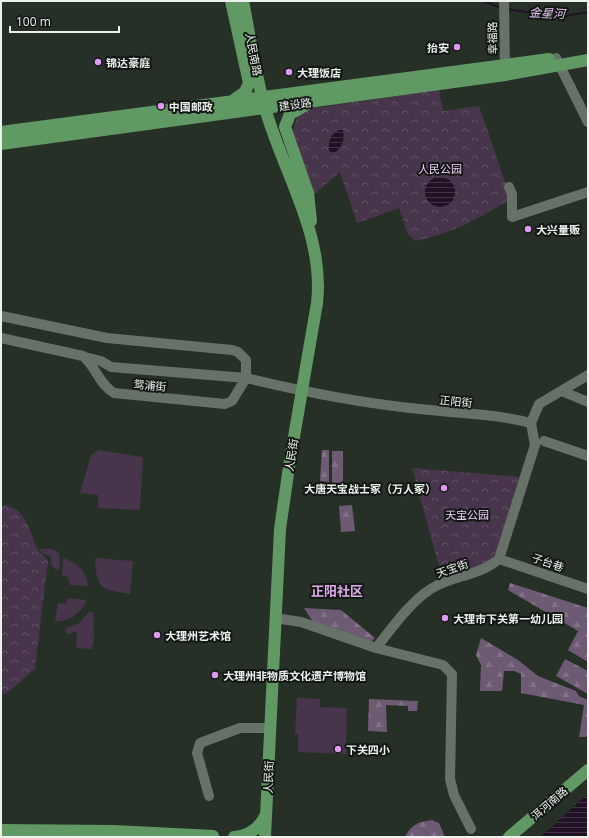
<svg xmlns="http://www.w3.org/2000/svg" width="589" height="838" font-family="'Open Sans','Noto Sans SC',sans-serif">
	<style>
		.grass { fill: #46354b }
		.forest { fill: url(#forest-firs) }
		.park { fill: url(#park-crowns) }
		.water { fill: url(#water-rules) }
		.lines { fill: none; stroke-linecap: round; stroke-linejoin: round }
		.stream { stroke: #201125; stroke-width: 2 }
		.minor { stroke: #677167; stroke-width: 10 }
		.major { stroke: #619965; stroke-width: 12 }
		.poi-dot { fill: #de98f3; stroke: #131713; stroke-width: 1.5 }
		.labels { text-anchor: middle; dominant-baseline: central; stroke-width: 4; stroke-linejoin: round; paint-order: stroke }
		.street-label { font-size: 11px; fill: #ebf1eb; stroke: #131713 }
		.poi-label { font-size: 11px; font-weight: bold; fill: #ebf1eb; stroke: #131713; text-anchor: start }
		.park-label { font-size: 11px; fill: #f1cdfc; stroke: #131713 }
		.water-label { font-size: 12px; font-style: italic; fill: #e6c2f1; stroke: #131713 }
		.quarter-label { font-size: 13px; font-weight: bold; fill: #deaeec; stroke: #131713 }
	</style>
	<defs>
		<pattern id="forest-firs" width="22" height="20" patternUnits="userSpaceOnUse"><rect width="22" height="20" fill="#6d5a73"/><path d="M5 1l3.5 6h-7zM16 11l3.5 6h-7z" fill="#827287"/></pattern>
		<pattern id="park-crowns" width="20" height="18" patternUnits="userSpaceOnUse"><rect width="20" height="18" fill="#46354b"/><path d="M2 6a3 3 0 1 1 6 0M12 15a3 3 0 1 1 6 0" fill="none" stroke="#615365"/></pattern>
		<pattern id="water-rules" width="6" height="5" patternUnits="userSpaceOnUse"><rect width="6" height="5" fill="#201125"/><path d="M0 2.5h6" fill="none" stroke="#413445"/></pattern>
	</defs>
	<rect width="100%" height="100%" fill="#273027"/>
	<path class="grass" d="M98 450 143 457 140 510 98 508V495L80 493 91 455Z
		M39 549H53L59 553 60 568 56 570 51 564V556L43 554Z
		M63 558C77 563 87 571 88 586L70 585 68 577 62 576Z
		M95 558 133 561 130 594C100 589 97 590 95 558Z
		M69 598 87 600C79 615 71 620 55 622L58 603 65 604Z
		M90 611 93 612 94 639 92 649 76 648 77 631 67 635 65 628 78 624Z
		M297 698 320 699V707L347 708 346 754 298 752V734H295Z"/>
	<path class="forest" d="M322 450H329V482L320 481Z
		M332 451H343V489H332Z
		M352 505 355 531 341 532 339 506Z
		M510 583 588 608V662L568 650 578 631 508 590Z
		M304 608 341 610 375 638 370 643 313 622Z
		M481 638 518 660 538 676 576 691 579 696 588 700V734L585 737H579L584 705 521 693V674L514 671H504L502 691H480L481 665 476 655Z
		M565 659 588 671V694L556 676Z
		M369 699 418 701 417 711H408V706L386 705 387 732 368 731Z
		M432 820 439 823 445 837H405C412 824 418 822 432 820Z"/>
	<path class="park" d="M439 90 443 111 479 106 511 199C479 218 452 234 415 241L408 234 399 208 357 223 340 172 312 196 291 136 297 117 307 109Z
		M412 468 521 477 497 557 487 566 443 581Z
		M1 505C28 507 28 532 39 551 41 554 45 557 48 560L35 669 7 693 1 695Z"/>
	<path class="water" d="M340 130H343C345 140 342 146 335 153H331L329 151C328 142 330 133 340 130Z
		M425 192a15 15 0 1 1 30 0a15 15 0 1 1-30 0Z
		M588 794V837H540Z"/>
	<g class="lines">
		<path class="stream" d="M483 1 501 8
			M507 9 560 17 588 12"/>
		<path class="minor" d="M504 1 505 71
			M556 58 588 122
			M509 187 512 194V217L588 192
			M1 316 107 338 232 350 238 352 246 360V378L111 367 101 361 85 357
			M1 338 83 356C96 367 99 384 114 393L225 404 232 401 246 378C300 391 355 402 410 408 450 413 492 413 531 423L539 404 588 375
			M564 392 588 402
			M544 441 588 456
			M499 559 588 589
			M275 618 301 622 376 648C392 628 414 596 438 585 459 575 482 574 499 559L535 445 531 423
			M376 648 443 665 452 674 450 779 454 795 471 829
			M209 796 197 753 200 743 240 728H270"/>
		<path class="major" d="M231 1 249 83 245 92 235 99
			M243 1C250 36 255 73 265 108 283 172 325 235 317 303L290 460 280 529 265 837
			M306 105 290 114 285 127 308 193 311 221
			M1 132 549 59
			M1 144 505 75 588 60
			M1 830 114 831 213 836
			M234 837C249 836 260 828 266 814
			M509 837 588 770"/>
	</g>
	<g class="poi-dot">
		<circle cx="457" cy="47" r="4"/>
		<circle cx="98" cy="62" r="4"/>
		<circle cx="289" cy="72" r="4"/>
		<circle cx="161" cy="106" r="4"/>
		<circle cx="528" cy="229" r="4"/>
		<circle cx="444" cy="488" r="4"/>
		<circle cx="445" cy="618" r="4"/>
		<circle cx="157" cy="635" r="4"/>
		<circle cx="215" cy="675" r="4"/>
		<circle cx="338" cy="749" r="4"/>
	</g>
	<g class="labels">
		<g class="street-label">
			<text transform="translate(492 38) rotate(-91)">幸福路</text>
			<text transform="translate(254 54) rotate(79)">人民南路</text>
			<text transform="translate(295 104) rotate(-8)">建设路</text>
			<text transform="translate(150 385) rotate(5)">鸳浦街</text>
			<text transform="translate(456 401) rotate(6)">正阳街</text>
			<text transform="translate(291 455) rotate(-81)">人民街</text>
			<text transform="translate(548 562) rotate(19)">子台巷</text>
			<text transform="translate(452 568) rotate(-19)">天宝街</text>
			<text transform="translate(268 777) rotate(-88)">人民街</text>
			<text transform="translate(549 803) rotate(-41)">洱河南路</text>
		</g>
		<g class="poi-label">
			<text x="449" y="47" text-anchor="end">抬安</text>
			<text x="106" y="62">锦达豪庭</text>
			<text x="297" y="72">大理饭店</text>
			<text x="169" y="106">中国邮政</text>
			<text x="536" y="229">大兴量贩</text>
			<text x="436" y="488" text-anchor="end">大唐天宝战士冢（万人冢）</text>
			<text x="453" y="618">大理市下关第一幼儿园</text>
			<text x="165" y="635">大理州艺术馆</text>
			<text x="223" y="675">大理州非物质文化遗产博物馆</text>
			<text x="346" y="749">下关四小</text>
		</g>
		<g class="park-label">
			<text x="440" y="168">人民公园</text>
			<text x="467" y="514">天宝公园</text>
		</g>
		<g class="water-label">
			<text transform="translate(547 13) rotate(3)">金星河</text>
		</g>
		<g class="quarter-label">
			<text x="337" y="591">正阳社区</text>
		</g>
	</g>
	<rect width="589" height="838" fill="none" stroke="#ebf1eb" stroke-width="4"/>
	<path d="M10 26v6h109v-6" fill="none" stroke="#ebf1eb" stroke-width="2"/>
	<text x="16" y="26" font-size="12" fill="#ebf1eb" stroke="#131713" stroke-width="3" paint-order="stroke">100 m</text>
</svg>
